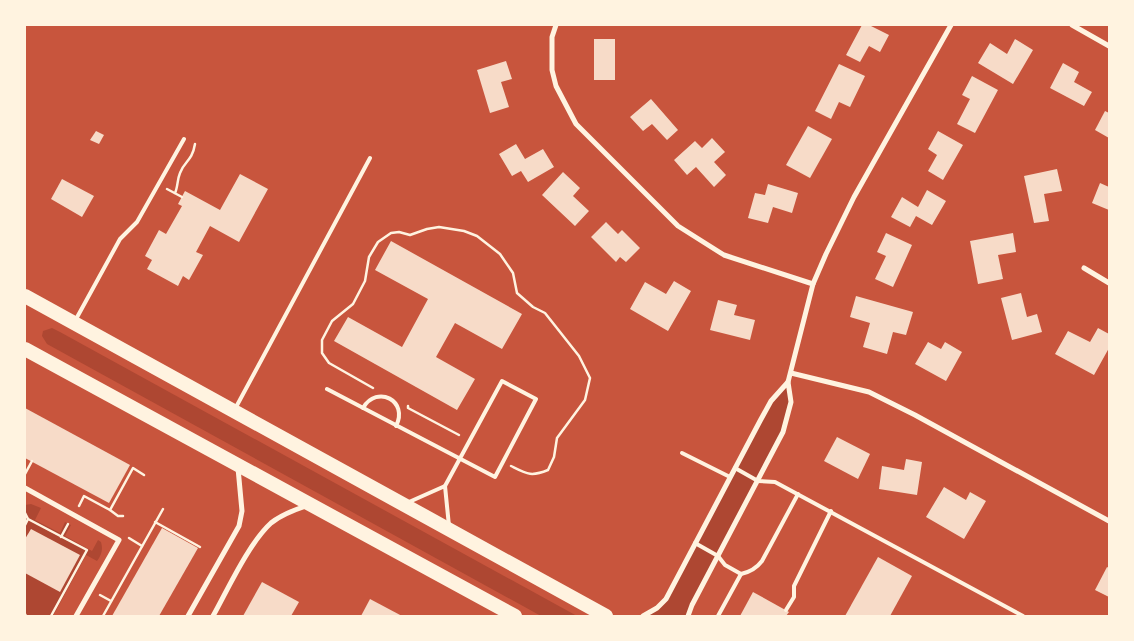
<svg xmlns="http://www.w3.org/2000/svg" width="1134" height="641" font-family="Roboto,sans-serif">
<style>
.green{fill:#ae4732}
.building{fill:#f7dbc8}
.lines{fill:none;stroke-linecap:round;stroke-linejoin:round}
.path{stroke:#fff3e0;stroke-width:2.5}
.service{stroke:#fff3e0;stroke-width:4}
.minor{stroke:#fff3e0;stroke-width:5}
.trunk{stroke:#fff3e0;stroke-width:14}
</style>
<rect width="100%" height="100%" fill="#c8553d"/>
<!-- green -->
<g class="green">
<path d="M52,328L60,332L577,616H541L47,344L42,336L43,331Z"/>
<path d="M788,382L791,402L783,432L688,616H643L666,599L760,421Z"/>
<path d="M31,504L41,508L35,520L60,533L65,522L71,525L65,536L92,551L98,540L101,542C103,549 102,554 97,561L86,555L53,616H25V505Z"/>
</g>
<!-- building -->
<g class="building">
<path d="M862,25H869L889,35L880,52L869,46L860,62L846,55Z"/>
<rect x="594" y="39" width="21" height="41"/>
<path d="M1015,39L1033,50L1013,84L978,63L990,43L1007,54Z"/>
<path d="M506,61L512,79L501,82L509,107L490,113L477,70Z"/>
<path d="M1063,63L1079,72L1074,82L1092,92L1084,106L1050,88Z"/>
<path d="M839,64L865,76L850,107L839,102L831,119L815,111Z"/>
<path d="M972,76L998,90L975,133L957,124L970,99L962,95Z"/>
<path d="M651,99L678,130L667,140L652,124L643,131L630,117Z"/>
<path d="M1105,111L1109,113V138L1095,130Z"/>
<path d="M808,126L832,139L810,178L786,165Z"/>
<path d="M96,131L104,135L99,144L90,140Z"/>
<path d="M938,131L963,145L943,180L928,171L937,155L928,149Z"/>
<path d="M712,138L725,152L714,162L726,175L714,187L696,167L687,175L674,160L695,141L702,148Z"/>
<path d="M516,144L525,159L543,149L554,167L528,182L521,171L512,176L499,154Z"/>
<path d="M1057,169L1062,191L1044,194L1049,221L1034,223L1024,176Z"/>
<path d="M563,172L580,188L573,196L589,211L575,226L542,195Z"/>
<path d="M240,174L268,189L239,242L210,226L196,252L203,255L189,280L183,276L178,286L147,269L152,260L145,256L159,230L166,234L182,206L178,204L185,191L220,210Z"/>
<path d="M62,179L94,196L82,217L51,199Z"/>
<path d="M1100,183L1109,187V210L1092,203Z"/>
<path d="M768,184L798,193L792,213L773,207L768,223L748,218L755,193L765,195Z"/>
<path d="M927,190L946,201L932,225L916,216L910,227L891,217L902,197L918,207Z"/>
<path d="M606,222L618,234L622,230L640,248L626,262L620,257L616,262L591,237Z"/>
<path d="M886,233L912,245L893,287L875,279L886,256L877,252Z"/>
<path d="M1013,233L1016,252L998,255L1003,279L978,284L970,241Z"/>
<path d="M391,241L522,314L502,349L455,323L436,357L475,379L457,410L334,341L348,317L402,347L428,299L375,270Z"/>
<path d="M674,281L691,291L668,331L630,309L645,282L666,294Z"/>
<path d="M1021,293L1027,317L1037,314L1042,332L1012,340L1001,298Z"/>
<path d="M856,296L913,312L906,335L893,332L887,354L863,347L870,323L850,317Z"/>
<path d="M718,300L737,305L734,315L755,320L750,340L710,330Z"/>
<path d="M1098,328L1109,334V348L1094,375L1055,354L1068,331L1090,342Z"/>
<path d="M928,342L941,349L945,342L962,352L946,381L915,364Z"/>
<path d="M25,408L130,465L109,503L25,458Z"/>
<path d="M837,437L870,454L858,479L824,461Z"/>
<path d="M906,459L922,462L917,495L879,489L882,466L904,470Z"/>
<path d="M944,487L966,500L970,492L986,501L964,539L926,517Z"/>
<path d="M162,528L198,548L159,616H112Z"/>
<path d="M31,529L80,555L60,592L25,573V539Z"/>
<path d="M878,557L912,576L890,616H845Z"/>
<path d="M1107,567L1109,568V597L1095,590Z"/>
<path d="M262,582L299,602L291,616H243Z"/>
<path d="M753,592L789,612L786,616H740Z"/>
<path d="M370,599L402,616H361Z"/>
</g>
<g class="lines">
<!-- path -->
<g class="path">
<path d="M167,189L182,197"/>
<path d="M175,193C178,187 177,180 180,173C184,161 192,162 195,144"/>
<path d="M373,388L329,363L322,353V340L332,321L353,304L365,281L369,257L378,242L391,233L399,232L410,235L427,229L439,227L464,231L477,236L500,254L513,273L517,293L533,307L545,313L579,356L590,378L585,400L557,438L554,457L548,470C531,477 527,474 511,466"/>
<path d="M408,406V408L459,435"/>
<path d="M25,474L32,461"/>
<path d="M79,506L84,496L110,510L133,468L144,475"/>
<path d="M110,510L118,516H123"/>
<path d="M25,513L28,519L87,550L51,616"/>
<path d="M155,522L200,547"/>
<path d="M25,525L28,519"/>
<path d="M61,537L68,524"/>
<path d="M129,538L142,546"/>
<path d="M100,595L111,601"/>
<path d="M25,614L26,616"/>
<path d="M103,616L163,509"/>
</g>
<!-- service -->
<g class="service">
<path d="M75,321L120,239L137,222L184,139"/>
<path d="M327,389C383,418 439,448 495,477L536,399L502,381L445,486"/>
<path d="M363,408C377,384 409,401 396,426"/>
<path d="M235,409L370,158"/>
<path d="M682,453L730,477"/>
<path d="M735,468L758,481L775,482L1023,616"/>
<path d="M409,502L445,486L449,526"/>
<path d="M695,543L718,556L725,565L741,574C750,572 756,569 762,561L798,494"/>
<path d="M786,610L794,597V586L831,511"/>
<path d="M718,616L741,574"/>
</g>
<!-- minor -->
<g class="minor">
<path d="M556,25L552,37V70L556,86L576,124L678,226L724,255L813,284"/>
<path d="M1072,25L1109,46"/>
<path d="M1084,268L1109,283"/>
<path d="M791,373L869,392L915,415L1109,521"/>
<path d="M788,382L813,284L826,254L854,197L951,25"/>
<path d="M25,488L119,540L76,616"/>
<path d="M188,616L239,526L242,511L238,468"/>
<path d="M213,616C228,589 249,543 271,523C281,515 294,510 306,506"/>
<path d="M643,616L657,608L666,599L760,421L771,401L788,382L791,402L783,432L692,605L688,616"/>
</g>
<!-- trunk -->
<g class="trunk">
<path d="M25,296L606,616"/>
<path d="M25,349L515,616"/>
</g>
</g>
<!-- border -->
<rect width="1134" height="641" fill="none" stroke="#fff3e0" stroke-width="52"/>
</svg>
